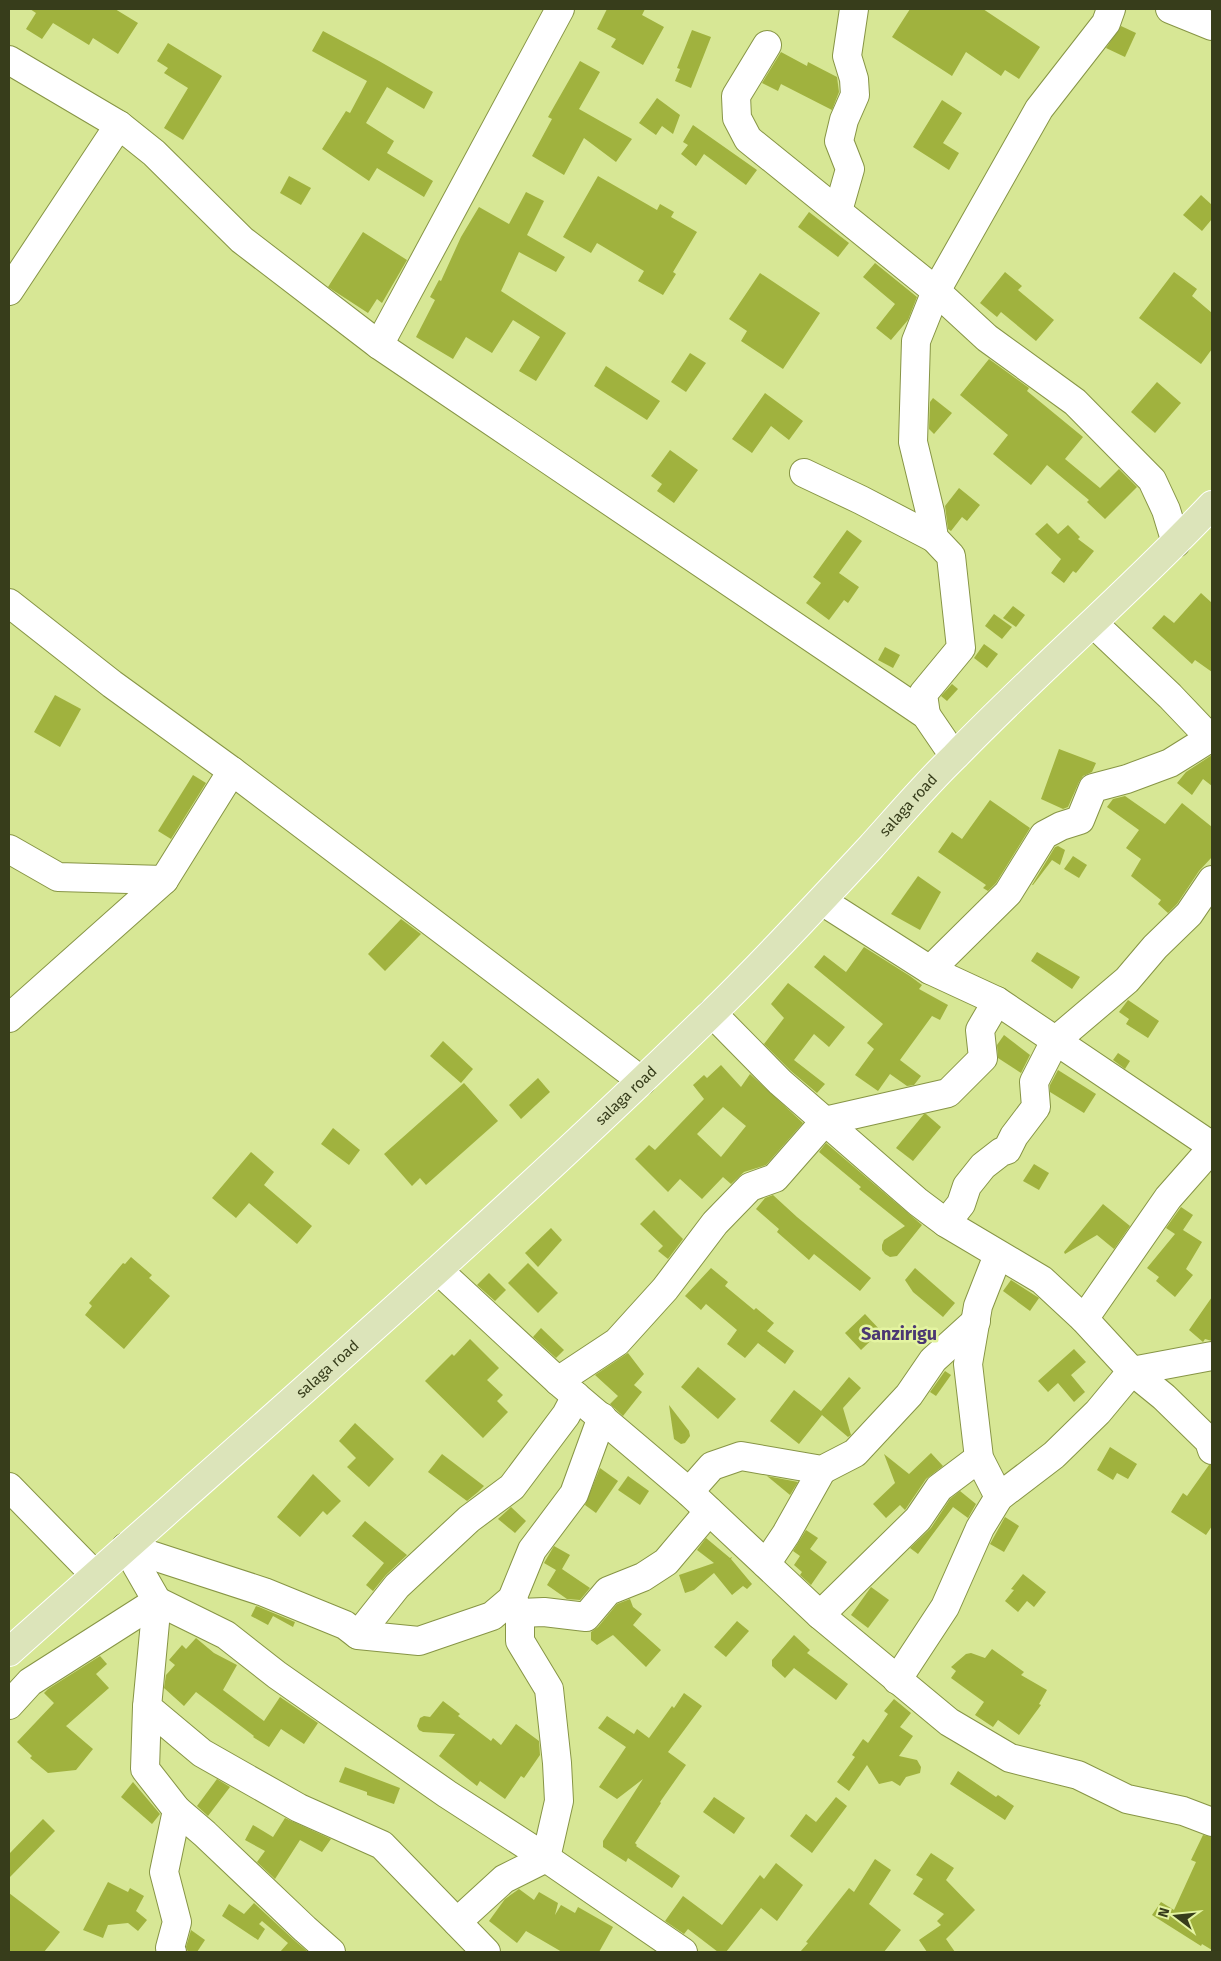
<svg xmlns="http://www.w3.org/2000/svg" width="1221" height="1961" font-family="'Fira Sans',sans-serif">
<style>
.building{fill:#a0b23e;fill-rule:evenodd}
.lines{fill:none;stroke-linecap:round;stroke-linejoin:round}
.minor-casing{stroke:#879545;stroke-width:30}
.major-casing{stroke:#fff;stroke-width:30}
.minor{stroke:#fff;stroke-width:28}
.major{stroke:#dce4ba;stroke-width:28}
.labels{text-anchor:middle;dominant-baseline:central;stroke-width:5;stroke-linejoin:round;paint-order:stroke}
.street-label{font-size:15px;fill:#373d1b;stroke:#e4f4a1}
.quarter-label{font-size:18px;font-weight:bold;fill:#4b3773;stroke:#e4f4a1}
</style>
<rect width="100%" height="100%" fill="#d7e795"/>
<!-- building -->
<g class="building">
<path d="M30,9H115L138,23L118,54L93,38L89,45L53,23L42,39L26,29L36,13Z"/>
<path d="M607,9H645L642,15L664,27L643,65L611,47L616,39L597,29Z"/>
<path d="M910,9H983L1040,47L1019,79L1005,70L1001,76L966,52L952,76L892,37Z"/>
<path d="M1121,26L1136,33L1125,57L1106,48Z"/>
<path d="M692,30L711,37L691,88L675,81L680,69L677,68Z"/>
<path d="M323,31L379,61L433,92L424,109L387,87L366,123L394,141L387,153L433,181L424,197L377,168L369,181L322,149L346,111L350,113L367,81L312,51Z"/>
<path d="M168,43L222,76L183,140L164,128L188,88L164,73L168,68L157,61Z"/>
<path d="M781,52L807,66L808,62L837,77L839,92L832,110L781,84L778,91L762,83Z"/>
<path d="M580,61L600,72L579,109L632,139L616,162L584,138L564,175L532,156L552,119L548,117Z"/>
<path d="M657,98L680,115L673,134L662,126L656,135L639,123Z"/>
<path d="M942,100L962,113L943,143L959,153L949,170L913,147Z"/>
<path d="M693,125L757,170L746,185L704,154L696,166L681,154L688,145L683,142Z"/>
<path d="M289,176L311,188L301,205L280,193Z"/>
<path d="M598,176L657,210L660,204L674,212L671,217L697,232L673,272L676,274L663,295L638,281L644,271L597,243L591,253L563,237Z"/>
<path d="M526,192L544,201L527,235L565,257L556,272L519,252L501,291L566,333L536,381L519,371L540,337L513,320L492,353L466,337L453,359L416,337L435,300L430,297L439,280L441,281L461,237L479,207L509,224Z"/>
<path d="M1201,195L1212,205V219L1202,231L1183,215Z"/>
<path d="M809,212L849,243L838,257L798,227Z"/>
<path d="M363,232L407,260L382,303L377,299L368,313L328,287Z"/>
<path d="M875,263L917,297L908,320L891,340L876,328L895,304L863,277Z"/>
<path d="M1005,272L1022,286L1018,290L1054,320L1036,341L1001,312L997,317L980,303Z"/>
<path d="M1174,272L1197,289L1192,296L1212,313V349L1201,364L1139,318Z"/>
<path d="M760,273L820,313L783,369L741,341L747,331L729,319Z"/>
<path d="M690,353L706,363L686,392L671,382Z"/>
<path d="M989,359L1029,388L1027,391L1083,437L1065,459L1100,488L1119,469L1137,487L1105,519L1087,502L1089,500L1047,465L1031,485L993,454L1008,435L960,395Z"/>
<path d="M606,366L660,401L647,420L594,386Z"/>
<path d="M1157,382L1181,403L1155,433L1131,412Z"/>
<path d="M765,393L803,421L789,440L771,426L752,453L732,439Z"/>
<path d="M933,398L952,413L934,434L929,429L930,402Z"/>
<path d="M670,450L698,470L674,503L657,491L662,484L651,476Z"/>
<path d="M959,488L980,505L967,521L962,517L951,531L948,529L945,506Z"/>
<path d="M1047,523L1058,534L1068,525L1080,537L1078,539L1094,551L1076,573L1073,571L1064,583L1051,573L1061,559L1035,534Z"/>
<path d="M847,530L862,541L839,573L859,587L848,603L844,600L829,620L806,603L821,583L813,577Z"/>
<path d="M1201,593L1212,603V672L1195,660L1192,664L1152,628L1164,615L1174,623Z"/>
<path d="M1013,606L1025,615L1016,627L1003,618Z"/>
<path d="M994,614L1012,627L1002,639L985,626Z"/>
<path d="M984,644L998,654L987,668L974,658Z"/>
<path d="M885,647L900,655L893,668L878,660Z"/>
<path d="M952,684L958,689L947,701L941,696Z"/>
<path d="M55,695L81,709L60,747L34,732Z"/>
<path d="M1059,749L1096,763L1092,772L1083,776L1079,782L1068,807L1063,809L1041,799Z"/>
<path d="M1212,755V786L1203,779L1192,795L1177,783L1186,772Z"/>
<path d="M193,775L206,783L171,839L158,831Z"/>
<path d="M1125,796L1165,824L1182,803L1212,827V857L1199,871L1177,904L1168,913L1158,904L1161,900L1131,876L1141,859L1126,848L1139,830L1107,807L1113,799Z"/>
<path d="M990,800L1030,828L996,883L988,891L983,888L986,885L938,852L952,832L962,839Z"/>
<path d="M1058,846L1065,850L1060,865L1052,860L1033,885H1032L1055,847Z"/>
<path d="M1073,856L1087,865L1079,878L1064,869Z"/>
<path d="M918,876L941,892L920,930L891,914Z"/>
<path d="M401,919L421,934L385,971L368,954Z"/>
<path d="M864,947L910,976L922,985L919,989L948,1005L940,1020L932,1016L900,1060L921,1076L914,1085L907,1086L890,1074L878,1091L855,1075L874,1049L867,1043L883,1024L814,967L824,955L846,972Z"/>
<path d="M1037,952L1080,977L1072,989L1031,961Z"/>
<path d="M788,983L845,1027L829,1047L814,1034L794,1060L825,1084L817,1093L791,1071L764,1044L784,1018L771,1004Z"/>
<path d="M1128,1000L1159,1021L1148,1038L1126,1024L1129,1019L1119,1012Z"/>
<path d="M1004,1035L1030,1055L1021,1073L998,1058L997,1045Z"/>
<path d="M443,1041L473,1069L461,1083L430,1056Z"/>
<path d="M1118,1053L1130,1061L1125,1069L1113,1060Z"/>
<path d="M721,1065L741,1087L750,1074L803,1123L766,1165L744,1172L731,1184L723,1177L702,1199L680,1179L668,1192L635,1159L649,1145L655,1150L704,1099L693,1085L704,1075L707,1078ZM723,1107L746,1126L721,1157L697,1134Z"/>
<path d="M1058,1070L1096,1094L1084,1113L1050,1092V1085Z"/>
<path d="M538,1078L550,1092L521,1119L509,1105Z"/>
<path d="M464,1083L498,1121L426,1185L420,1178L412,1186L384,1154Z"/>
<path d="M924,1114H926L941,1127L913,1161L896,1148Z"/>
<path d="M333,1128L360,1150L349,1165L321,1144Z"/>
<path d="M826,1143L922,1225L897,1256L890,1257L885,1254L882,1250V1245L884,1240L905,1226L859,1189L861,1187L819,1152Z"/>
<path d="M251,1152L274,1172L264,1185L312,1226L297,1244L249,1203L236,1218L212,1198Z"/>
<path d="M1034,1164L1049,1173L1039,1190L1023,1181Z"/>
<path d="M773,1195L797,1217L871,1278L860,1291L814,1254L809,1260L777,1232L779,1229L756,1209L765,1198Z"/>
<path d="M1103,1204L1130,1226L1114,1249L1097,1235L1065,1254L1064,1252Z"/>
<path d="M1181,1207L1193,1215L1183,1230L1202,1242L1186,1269L1193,1275L1175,1297L1156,1281L1159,1277L1147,1268L1175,1234L1166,1228Z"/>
<path d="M654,1210L683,1239L668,1259L658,1251L663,1246L640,1224Z"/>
<path d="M551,1228L562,1240L538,1267L525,1253Z"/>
<path d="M131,1257L152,1275L149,1278L170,1296L124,1349L85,1315L92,1306L89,1303L123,1263L125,1264Z"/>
<path d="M528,1263L558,1293L538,1313L508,1283Z"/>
<path d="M711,1268L728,1282L725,1286L754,1310L756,1308L774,1323L767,1331L794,1351L785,1364L758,1343L745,1358L727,1344L737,1330L706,1304L701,1310L685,1296Z"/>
<path d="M915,1268L955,1303L943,1317L913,1292L905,1280Z"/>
<path d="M489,1273L506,1290L495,1301L477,1285Z"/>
<path d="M1011,1280L1039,1298L1030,1311L1003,1291Z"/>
<path d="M1212,1297V1341L1205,1339L1203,1342L1189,1330Z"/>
<path d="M865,1314L881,1331L861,1350L845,1333Z"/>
<path d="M541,1328L564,1350L556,1358L533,1337Z"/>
<path d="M470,1339L499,1368L487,1380L503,1395L497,1401L508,1412L483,1438L425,1381L452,1354L454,1356Z"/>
<path d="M1074,1349L1086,1362L1071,1375L1085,1392L1074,1402L1058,1383L1048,1392L1038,1381Z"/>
<path d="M628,1353L644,1374L634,1385L642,1392L623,1416L610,1404L618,1396L595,1375Z"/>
<path d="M698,1367L736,1399L718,1419L681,1387Z"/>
<path d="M945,1371L951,1375L936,1396L930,1392Z"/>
<path d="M849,1377L861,1388L843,1408L851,1435L848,1437L822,1415L799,1444L770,1421L794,1390L821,1411Z"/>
<path d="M669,1405L689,1431L690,1436L685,1443L681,1444L674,1439Z"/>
<path d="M355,1423L394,1459L369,1487L347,1467L356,1458L339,1441Z"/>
<path d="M1110,1447L1137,1464L1128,1479L1117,1473L1113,1480L1097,1470Z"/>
<path d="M931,1453L943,1466L926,1479L905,1510L900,1505L886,1518L873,1504L895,1483L884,1454L909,1474Z"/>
<path d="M442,1454L484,1486L478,1492L467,1501L428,1472Z"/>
<path d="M1209,1465H1212V1526L1206,1535L1171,1512L1183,1493L1187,1496Z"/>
<path d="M600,1468L618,1481L596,1513L585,1505Z"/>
<path d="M313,1474L341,1501L327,1515L323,1511L300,1537L277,1517Z"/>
<path d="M628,1476L649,1491L640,1505L618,1490Z"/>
<path d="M767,1476L798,1482L790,1495Z"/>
<path d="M960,1491L976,1504L968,1518L953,1507L918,1554L910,1548L931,1528L950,1499Z"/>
<path d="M511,1507L526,1521L515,1533L498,1519Z"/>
<path d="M1005,1517L1019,1526L1004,1552L990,1544Z"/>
<path d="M365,1521L407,1555L386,1575L373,1591L366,1585L384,1563L352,1536Z"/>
<path d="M806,1530L818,1538L810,1549L827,1562L811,1585L800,1575L802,1572L794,1565L800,1556L793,1551Z"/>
<path d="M706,1538L730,1558L732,1557L731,1559L752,1584L747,1589L743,1586L732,1595L714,1573L694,1590L685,1593L679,1575L714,1563L697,1550Z"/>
<path d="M554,1546L570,1555L562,1569L590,1588L580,1600L567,1599L547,1585L556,1570L544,1563Z"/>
<path d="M1023,1574L1046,1592L1034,1607L1027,1601L1018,1612L1005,1601L1014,1590L1011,1589Z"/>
<path d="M871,1587L889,1600L868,1628L851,1615Z"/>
<path d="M630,1599L633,1607L642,1614L633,1625L661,1650L646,1667L613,1635L597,1645L591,1640V1632L598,1627L617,1604Z"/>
<path d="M256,1606L259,1607L295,1622L293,1627L273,1616L268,1625L251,1616Z"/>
<path d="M737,1621L749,1631L726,1657L714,1647Z"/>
<path d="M794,1635L810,1650L807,1653L848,1684L836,1700L794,1668L785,1678L772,1666V1660Z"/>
<path d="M196,1638L214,1653L237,1665L223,1690L264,1721L280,1697L318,1723L304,1744L281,1729L269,1747L253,1737L254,1736L196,1692L184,1706L164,1688L166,1675L175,1665L169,1660L182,1645L186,1649Z"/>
<path d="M992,1649L1024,1672L1021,1675L1047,1690L1039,1704L1041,1705L1019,1735L998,1720L993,1727L975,1715L984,1702L951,1678L956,1671L951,1667L966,1654L971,1653L985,1658Z"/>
<path d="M100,1656L107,1664L96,1674L109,1688L66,1726L93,1749L76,1770L48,1773L30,1758L32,1756L17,1742L54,1703L44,1693L48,1689Z"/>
<path d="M684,1693L702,1706L668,1752L686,1765L660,1802L661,1803L635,1843L637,1845L636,1846L680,1876L672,1888L628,1858L626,1862L603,1847V1841L643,1779L617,1799L599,1787L626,1747L598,1728L607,1716L634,1734L637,1729L649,1738L672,1706L674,1708Z"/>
<path d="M894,1699L911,1713L900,1727L913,1736L899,1756L917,1760L921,1767L920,1773L906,1777L900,1786L892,1781L879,1784L867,1765L849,1791L837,1782L855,1757L852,1755L863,1739L868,1743L888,1714L884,1711Z"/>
<path d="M443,1701L460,1714L458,1716L491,1741L493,1738L501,1745L516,1724L539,1741L540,1755L524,1778L521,1776L505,1799L480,1781L477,1786L439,1756L455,1734L423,1732L419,1730L417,1726L420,1718L424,1716L430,1717Z"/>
<path d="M345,1767L400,1788L394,1804L367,1795V1792L339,1782Z"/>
<path d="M958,1771L996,1797L998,1795L1014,1806L1005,1820L950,1784Z"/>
<path d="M217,1779L230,1787L208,1816L197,1806Z"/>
<path d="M133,1782L160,1814L152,1824L121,1797Z"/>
<path d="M714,1797L745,1818L734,1834L703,1812Z"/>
<path d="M836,1797L847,1806L812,1853L790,1836L806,1814L816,1822Z"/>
<path d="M285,1818L331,1839L322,1852L300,1840L275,1879L257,1862L265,1851L245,1840L253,1825L273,1837Z"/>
<path d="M43,1819L55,1831L9,1878V1854Z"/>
<path d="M1203,1835L1212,1837V1950L1202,1944L1201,1946L1152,1915L1161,1902L1174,1910L1196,1862L1191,1860Z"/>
<path d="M931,1853L954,1868L946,1880L975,1910L946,1939L955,1952H927L919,1940L941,1925L937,1921L944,1914L913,1894L923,1879L916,1875Z"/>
<path d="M875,1859L891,1870L869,1904L901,1930L884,1952H800L808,1943L806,1942L849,1888L854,1892Z"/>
<path d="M776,1863L803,1885L777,1921L761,1908L726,1952H718L688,1929L684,1934L665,1921L683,1896L722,1925L760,1875L764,1879Z"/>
<path d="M108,1882L128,1892L130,1888L144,1896L136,1911L147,1920L138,1931L128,1923L108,1925L103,1938L83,1930Z"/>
<path d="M519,1889L534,1900L539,1892L558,1903L555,1915L561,1905L575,1913L578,1907L613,1927L599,1952H562L526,1931L517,1943L489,1921L505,1899Z"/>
<path d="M9,1893L60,1932L44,1952H9Z"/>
<path d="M254,1903L294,1940L308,1952H280L288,1943L262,1921L259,1924L265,1929L258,1940L222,1916L229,1904L244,1914Z"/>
<path d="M191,1930L205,1940L197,1952H188L186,1947Z"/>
</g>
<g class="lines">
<defs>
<g id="minor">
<path d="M1170,9L1212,26"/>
<path d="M767,45L736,96L737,118L748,139L936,291L987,338L1075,402L1152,480L1166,510L1176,543"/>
<path d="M9,60L119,125L154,153L242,240L379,345L926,715L954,756"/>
<path d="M838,211L850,169L839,141L844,120L855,95L854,79L847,56L854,9"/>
<path d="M9,291L119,125"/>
<path d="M379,345L560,9"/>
<path d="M804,473L861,500L934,538"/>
<path d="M9,603L112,684L232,771L642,1081"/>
<path d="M1093,623L1170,696L1212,740"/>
<path d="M926,715L923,694L961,648L951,556L934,538L930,512L913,442L916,341L936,291L1039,109L1106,23L1111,9"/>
<path d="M9,849L58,877L164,880"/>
<path d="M822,901L930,970L997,1001L1212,1146"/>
<path d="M930,970L1008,893L1044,835L1061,826L1080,820L1093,788L1127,779L1170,763L1210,738"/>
<path d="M712,1013L780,1082L918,1202L946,1223L1042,1280L1084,1319L1132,1371L1164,1397L1209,1441L1212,1450"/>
<path d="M9,1018L164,880L232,771"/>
<path d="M946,1223L961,1204L967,1186L983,1166L1001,1152L1007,1150L1014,1136L1036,1107L1034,1082L1055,1041L1127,980L1155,947L1189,914L1212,880"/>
<path d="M998,1255L978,1306L968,1364L979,1458L999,1497"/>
<path d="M438,1270L558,1381L689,1492L820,1615L949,1722L1010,1758L1078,1775L1127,1799L1183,1811L1212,1822"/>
<path d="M1084,1319L1168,1198L1212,1148"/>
<path d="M558,1381L617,1342L665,1289L715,1223L750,1187L775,1178L825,1121L948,1093L983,1058L980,1030L997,1001"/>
<path d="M9,1487L95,1575"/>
<path d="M689,1492L712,1466L741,1456L822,1470L855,1453L909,1395L933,1360L976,1321"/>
<path d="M126,1547L264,1592L345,1625L358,1635L419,1641L492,1616L512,1599L532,1550L574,1494L602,1417"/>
<path d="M126,1547L157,1601L147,1707L202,1753L299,1808L382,1845L486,1952"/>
<path d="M766,1564L786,1534L822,1470"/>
<path d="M520,1613L544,1612L586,1617L608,1591L643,1577L666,1562L709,1511"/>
<path d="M820,1615L918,1519L939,1488L979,1458"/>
<path d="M358,1635L397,1586L469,1519L512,1487L566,1415L576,1396"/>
<path d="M897,1680L945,1607L980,1528L999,1497L1054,1455L1098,1412L1132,1371L1212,1356"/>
<path d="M9,1705L30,1682L157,1601L226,1635L277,1675L447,1794L546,1858L683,1952"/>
<path d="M147,1707L145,1769L177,1810L205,1834L305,1929L331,1952"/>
<path d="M457,1922L504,1879L546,1858L559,1801L557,1763L549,1689L520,1641V1613L512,1599"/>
<path d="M172,1952L170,1948L177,1922L164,1872L177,1810"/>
</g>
<g id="major">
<path id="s1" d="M9,1652C244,1442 482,1237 708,1017C764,963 817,905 870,848C898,817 925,785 955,756C1038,670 1130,592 1212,505"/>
</g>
</defs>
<!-- minor casing -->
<use href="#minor" class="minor-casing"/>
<!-- major casing -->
<use href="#major" class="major-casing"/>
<!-- minor -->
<use href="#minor" class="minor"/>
<!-- major -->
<use href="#major" class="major"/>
</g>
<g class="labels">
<!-- street labels -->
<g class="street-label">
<text stroke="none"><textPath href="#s1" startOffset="1236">salaga road</textPath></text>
<text stroke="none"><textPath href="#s1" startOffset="831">salaga road</textPath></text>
<text stroke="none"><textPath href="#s1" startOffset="426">salaga road</textPath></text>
</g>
<!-- quarter labels -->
<g class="quarter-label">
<text x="899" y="1334">Sanzirigu</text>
</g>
</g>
<!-- border -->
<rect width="1221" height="1961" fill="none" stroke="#373d1b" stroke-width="20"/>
<!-- north arrow -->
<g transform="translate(1176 1916) rotate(286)" stroke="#e4f4a1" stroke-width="4" paint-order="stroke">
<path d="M0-4L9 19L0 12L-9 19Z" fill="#373d1b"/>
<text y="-8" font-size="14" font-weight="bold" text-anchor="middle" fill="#373d1b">N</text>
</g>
</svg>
